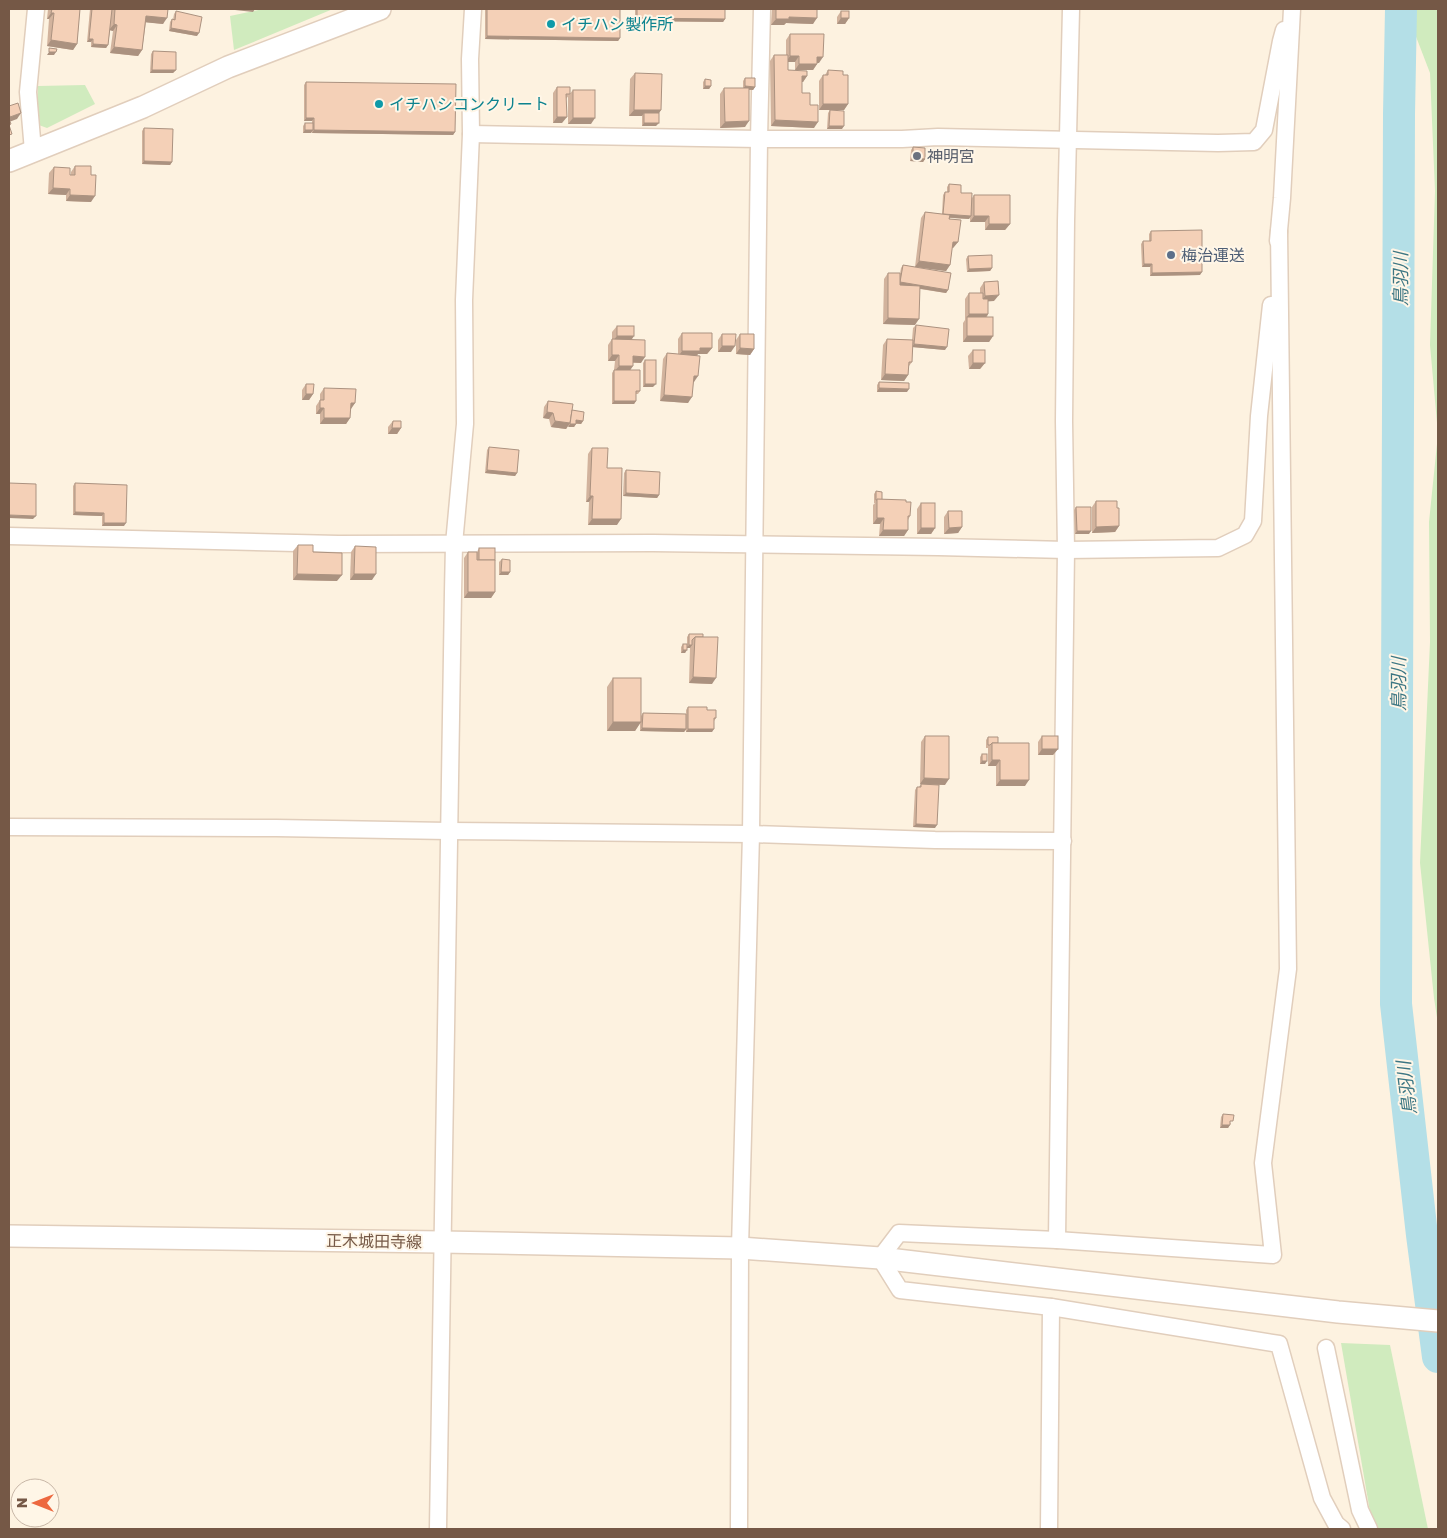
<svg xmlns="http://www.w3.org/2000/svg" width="1447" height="1538" font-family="'Golos Text','Noto Sans JP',sans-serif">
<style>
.green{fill:#d0ebbe}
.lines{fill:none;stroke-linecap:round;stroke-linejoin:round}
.river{stroke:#b4dfe7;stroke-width:32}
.minor-casing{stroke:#e1cebc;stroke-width:19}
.tertiary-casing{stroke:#e1cebc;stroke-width:24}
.minor{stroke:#fff;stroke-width:16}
.tertiary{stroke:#fff;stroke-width:21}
.wall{fill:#d2b39d}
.shaded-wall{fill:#ab9280}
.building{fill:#f4d0b7;stroke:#ab9280}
.culture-dot{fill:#0f9aa8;stroke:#fff6e7;stroke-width:2}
.worship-dot{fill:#6b7280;stroke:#fff6e7;stroke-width:2}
.service-dot{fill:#5c6f8a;stroke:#fff6e7;stroke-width:2}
.labels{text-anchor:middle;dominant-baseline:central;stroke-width:4;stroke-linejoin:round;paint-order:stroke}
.culture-label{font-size:16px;fill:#0d838f;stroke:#fff6e7;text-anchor:start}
.worship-label{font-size:16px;fill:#5b616d;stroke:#fff6e7;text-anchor:start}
.service-label{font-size:16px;fill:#4e5e75;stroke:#fff6e7;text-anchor:start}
.street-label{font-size:16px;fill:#755846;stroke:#fff6e7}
.water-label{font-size:18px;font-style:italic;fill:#3c7683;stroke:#fff6e7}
</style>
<rect width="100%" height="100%" fill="#fdf2e0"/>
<!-- green -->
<g class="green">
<path d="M263,9H333L234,50L230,16Z"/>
<path d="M1413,9H1438V1024L1434,998L1420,863L1430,642L1429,522L1438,434L1430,345L1435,191L1430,73L1415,34Z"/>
<path d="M85,85L95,104L47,128L36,124L38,86Z"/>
<path d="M1341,1343L1390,1345L1428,1529H1373Z"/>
</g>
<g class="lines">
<!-- river -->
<path class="river" d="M1401,9L1399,114L1396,1004L1422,1235L1438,1357"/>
<defs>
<g id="minor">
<path d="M471,134L759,139H902L938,137L1218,143L1254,142L1264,130L1281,41L1284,30"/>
<path d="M33,151L28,92L36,9"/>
<path d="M1279,231L1288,969L1263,1163L1273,1255L1057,1240L899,1233L880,1258L900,1290L1051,1307L1279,1344L1322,1498L1336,1524L1342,1529"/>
<path d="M1278,241L1282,198L1292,9"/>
<path d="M9,536L338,544L653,543L938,547L1066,550L1218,548L1245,535L1253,521L1259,416L1271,305"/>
<path d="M9,827L276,828L448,831L751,834L935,840L1063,841"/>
<path d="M1057,1240L1066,550L1064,421L1066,221L1071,9"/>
<path d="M1326,1348L1360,1510L1369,1529"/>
<path d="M438,1529L453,592L454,544L465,424L464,300L471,134L470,59L473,9"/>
<path d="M739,1529L740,1248L751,834L759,139L762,9"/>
<path d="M1049,1529L1051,1307"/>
</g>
<g id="tertiary">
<path d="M9,161L143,107L228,67L380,9"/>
<path d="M9,1236L442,1242L740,1248L880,1258L1338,1312L1438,1321"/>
</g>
</defs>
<!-- minor casing -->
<use href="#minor" class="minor-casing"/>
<!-- tertiary casing -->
<use href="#tertiary" class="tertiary-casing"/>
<!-- minor -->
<use href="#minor" class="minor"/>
<!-- tertiary -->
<use href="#tertiary" class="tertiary"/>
</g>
<!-- wall -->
<g class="wall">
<path d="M48,9H80L77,44L73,50L47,46L49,19H47Z"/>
<path d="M90,9H112L110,25L112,9H168L163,24L146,22L142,50L138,56L110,53L113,31L110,30L108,45L106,48L91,47V42H87Z"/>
<path d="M485,9H620V38L618,41L485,39Z"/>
<path d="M635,9H725V19L723,22L635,21Z"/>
<path d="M772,9H817L813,24L786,23L784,25H771Z"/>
<path d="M176,11L197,36L169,31L170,22L172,19L173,20L174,14Z"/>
<path d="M841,11L849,18L845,24H837V17Z"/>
<path d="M790,34L819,63H817V64L813,70H795V62H788V70L807,76L803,82H802V93L810,105L814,128L771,126L770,61L774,55H786V40Z"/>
<path d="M153,51L176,70L173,73H150L151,54Z"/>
<path d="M828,70L843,75L848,104L844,110H819V81L823,75H825Z"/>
<path d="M635,73L661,110L659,113L656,126H642V116H629L630,79Z"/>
<path d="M745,78L755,87L753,90H749L745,127L720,128V94L724,88H743V81Z"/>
<path d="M705,79L711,86L709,89H703V82Z"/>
<path d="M306,82L455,132L453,135L312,133V131L311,133H303V126L305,123H312V121H304V85Z"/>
<path d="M557,87L570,94L566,99L562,123H553V93Z"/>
<path d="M573,90L591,124H568V96Z"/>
<path d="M830,110L842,129H827L828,113Z"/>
<path d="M144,128L172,162L170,165L142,164V131Z"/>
<path d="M913,147L925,159L923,162L910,161L911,150Z"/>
<path d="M75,166L91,202L66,201V195L48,194L49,173L54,167L71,175V172Z"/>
<path d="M949,184L961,193L972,198L974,195L1010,224L1005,230H985V222H970V217L969,219L950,218L958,242L953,248H952L950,265L946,271L915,267L948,290L946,293L920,289L915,325L883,324L884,279L888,273L900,274L901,268L903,265L915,267L921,218L925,212L942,214L943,195L945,192H947V187Z"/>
<path d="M1151,231L1200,275L1150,276V267H1142L1141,244L1143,241H1149V234Z"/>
<path d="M968,256L992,268L990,271L967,272L966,259Z"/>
<path d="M984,282L994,301H988V314L987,317L993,336L989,342H963V323L965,320V299L969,293H980V288Z"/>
<path d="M916,325L945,350L912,347V362L909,366L908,375L904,381L881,380L883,345L887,339L912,340L913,328Z"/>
<path d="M617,326L631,340L641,363H633L630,370L640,391L638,394H636V401L634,404H612V373L614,370L615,361H608V345L612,339V332Z"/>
<path d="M682,333L712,348L707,354H698L697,356L694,382H693L688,403L660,401L663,359L667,353L678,354V339Z"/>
<path d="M722,334L731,352H718V340Z"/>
<path d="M740,334L754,349L750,355L736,354V340Z"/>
<path d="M973,350L985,363L980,369H969L968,356Z"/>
<path d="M645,360L653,387H643V363Z"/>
<path d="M879,382L907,392H877V385Z"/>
<path d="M306,384L313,394L309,400H302V390Z"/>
<path d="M324,388L355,403L350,409V418L346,424H320V414H316V406L320,400V394Z"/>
<path d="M548,401L572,410L583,421L581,424H576L574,427L568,426L566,429L551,427L549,419L543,418L544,407Z"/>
<path d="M393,421L401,428L397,434H388V427Z"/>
<path d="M489,447L517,473L515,476L485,473L487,450Z"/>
<path d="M592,448L607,468L617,525H588L589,502H586L588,454Z"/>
<path d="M626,470L659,495L657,498L623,496L624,473Z"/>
<path d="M75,483L124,526H102V516L73,515V486Z"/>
<path d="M876,491L882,499L906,502L910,516L908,520V530L904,536H879L880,524H873V505L875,503H874V494Z"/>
<path d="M1096,501L1117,508L1119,526L1115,532L1092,533V507Z"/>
<path d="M921,503L935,528L931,534H917V509Z"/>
<path d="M1076,507L1089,534H1075L1074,510Z"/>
<path d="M948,511L962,527L958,533L944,534V517Z"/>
<path d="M298,545L313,552L337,581L293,580V551Z"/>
<path d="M355,546L372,580H350L351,552Z"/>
<path d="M479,548L495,592L491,598H464V558L468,552H477Z"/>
<path d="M502,559L510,572L508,575H499V562Z"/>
<path d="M689,634L703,637L712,684L689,683L690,648H687L685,653H681V647L683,644H687V637Z"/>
<path d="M613,678L641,716L643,713L686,714V710L688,707L707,710L716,718L714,721L712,732H686V730L684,732L640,731V723L635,731H607V687Z"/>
<path d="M925,736L945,785H931L935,828L913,827L915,790L917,787H919L921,784H920L921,742Z"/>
<path d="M1042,736L1058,749L1053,755H1038V742Z"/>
<path d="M988,737L998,743L1025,786H996V766H988V748H986V740Z"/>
<path d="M982,754L985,764H980V757Z"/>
<path d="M1223,1114L1231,1124H1230L1228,1128H1220L1221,1117Z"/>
</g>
<!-- shaded-wall -->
<g class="shaded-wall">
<path d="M236,9H255L253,12L235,10Z"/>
<path d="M51,13H54L49,19H47Z"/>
<path d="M146,16L167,18L163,24L142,22Z"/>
<path d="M789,17L817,18L813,24L786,23L784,25H771L776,19Z"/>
<path d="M637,18L725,19L723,22L635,21Z"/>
<path d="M841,18H849L845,24H837Z"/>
<path d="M114,24L117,25L113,31L109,30Z"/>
<path d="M171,28L199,33L197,36L169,31Z"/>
<path d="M487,36L620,38L618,41L485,39Z"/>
<path d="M89,39H93L91,42H87Z"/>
<path d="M51,40L77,44L73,50L47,46Z"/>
<path d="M93,44L108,45L106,48L91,47Z"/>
<path d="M114,47L142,50L138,56L110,53Z"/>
<path d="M49,52H56L54,55H47Z"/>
<path d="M790,56H799L795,62H786Z"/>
<path d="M817,57H823L819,63H813Z"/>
<path d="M799,64H817L813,70H795Z"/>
<path d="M152,70H176L173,73H150Z"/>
<path d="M802,76H807L803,82H798Z"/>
<path d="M705,86H711L709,89H703Z"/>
<path d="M745,86L755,87L753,90L743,89Z"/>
<path d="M823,104H848L844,110H819Z"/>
<path d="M634,110H661L657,116L644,113L642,116H629Z"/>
<path d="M21,113L17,119L9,122V119L10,117Z"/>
<path d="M557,117H567L562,123H553Z"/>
<path d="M306,118H314L312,121H304Z"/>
<path d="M573,118H595L591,124H568Z"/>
<path d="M775,120L818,122L814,128L771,126Z"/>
<path d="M749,121L745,127L720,128L725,122Z"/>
<path d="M644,123H659L656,126H642Z"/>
<path d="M829,126H844L842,129H827Z"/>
<path d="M305,130H313L311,133H303Z"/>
<path d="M314,130L455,132L453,135L312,133Z"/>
<path d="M913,158L925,159L923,162L910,161Z"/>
<path d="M144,161L172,162L170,165L142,164Z"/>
<path d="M53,188L70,189L66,195L48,194Z"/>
<path d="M70,195L95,196L91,202L66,201Z"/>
<path d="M943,214L971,216L969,219L941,217Z"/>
<path d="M974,216H989L985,222H970Z"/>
<path d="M989,224H1010L1005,230H985Z"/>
<path d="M953,242H958L953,248H949Z"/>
<path d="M919,261L950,265L946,271L915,267Z"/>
<path d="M1144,264H1152L1150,267H1142Z"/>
<path d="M992,268L990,271L967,272L969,269Z"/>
<path d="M1202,272L1200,275L1150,276L1152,273Z"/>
<path d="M900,282L948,290L946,293L898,285Z"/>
<path d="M999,295L994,301L980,302L985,296Z"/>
<path d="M969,314H988L984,320L967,317L965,320Z"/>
<path d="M888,318L919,319L915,325L883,324Z"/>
<path d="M617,336H634L630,342H612Z"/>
<path d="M967,336H993L989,342H963Z"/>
<path d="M914,344L947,347L945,350L912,347Z"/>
<path d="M722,346H735L731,352H718Z"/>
<path d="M700,348H712L707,354H698L695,357H678L682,351Z"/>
<path d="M740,348L754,349L750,355L736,354Z"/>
<path d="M612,355H619L615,361H608Z"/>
<path d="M633,356L645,357L641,363L629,362Z"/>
<path d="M973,363H985L980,369H969Z"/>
<path d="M619,366H633L629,372H614Z"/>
<path d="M885,374L908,375L904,381L881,380Z"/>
<path d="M694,376H698L694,382H689Z"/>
<path d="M645,384H656L653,387H643Z"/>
<path d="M879,388L909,389L907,392H877Z"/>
<path d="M306,394H313L309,400H302Z"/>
<path d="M664,395L692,397L688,403L660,401Z"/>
<path d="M614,401H636L634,404H612Z"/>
<path d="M351,403H355L351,409H346Z"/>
<path d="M320,408H324L320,414H316Z"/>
<path d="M547,412L553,413L549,419L543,418Z"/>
<path d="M324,418H350L346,424H320Z"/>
<path d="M576,420L583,421L581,424L574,423Z"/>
<path d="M555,421L570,423L566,429L551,427Z"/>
<path d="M570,424H576L574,427H568Z"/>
<path d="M392,428H401L397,434H388Z"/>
<path d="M487,470L517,473L515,476L485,473Z"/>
<path d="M626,493L659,495L657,498L623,496Z"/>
<path d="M590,496H593L589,502H586Z"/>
<path d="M75,512L104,513L102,516L73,515Z"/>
<path d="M9,515L36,516L33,519L9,518Z"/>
<path d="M877,518H884L880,524H873Z"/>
<path d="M592,519H621L617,525H588Z"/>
<path d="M104,523H126L124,526H102Z"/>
<path d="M1119,526L1115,532L1092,533L1096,527Z"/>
<path d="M962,527L958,533L944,534L949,528Z"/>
<path d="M921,528H935L931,534H917Z"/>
<path d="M883,530H908L904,536H879Z"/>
<path d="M1077,531H1091L1089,534H1075Z"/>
<path d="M501,572H510L508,575H499Z"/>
<path d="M297,574L342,575L337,581L293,580Z"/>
<path d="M354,574H376L372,580H350Z"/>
<path d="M468,592H495L491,598H464Z"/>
<path d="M689,645H692L690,648H686Z"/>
<path d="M683,650H687L685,653H681Z"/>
<path d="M693,677L716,678L712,684L689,683Z"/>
<path d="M613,722H641L635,731H607Z"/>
<path d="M642,728L686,729L684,732L640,731Z"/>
<path d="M688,729H714L712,732H686Z"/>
<path d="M1042,749H1058L1053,755H1038Z"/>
<path d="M992,760H1000L996,766H988Z"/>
<path d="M982,761H987L985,764H980Z"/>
<path d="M924,778L949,779L945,785L920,784Z"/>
<path d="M1000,780H1029L1025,786H996Z"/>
<path d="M916,824L937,825L935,828L913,827Z"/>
<path d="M1222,1125H1230L1228,1128H1220Z"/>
</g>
<!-- building -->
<g class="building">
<path d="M52,9H80L77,44L51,40L54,13H51Z"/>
<path d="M92,9H112L108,45L93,44V39H89Z"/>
<path d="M115,9H168L167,18L146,16L142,50L114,47L117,25L114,24Z"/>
<path d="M487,9H620V38L487,36Z"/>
<path d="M637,9H725V19L637,18Z"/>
<path d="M776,9H817V18L789,17V19H776Z"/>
<path d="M176,11L202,17L199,33L171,28L172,19L175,20Z"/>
<rect x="841" y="11" width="8" height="7"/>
<path d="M790,34H824L823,57H817V64H799V56H790Z"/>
<path d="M49,48L57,49L56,52H49Z"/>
<path d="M153,51L176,52V70H152Z"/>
<path d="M774,55H788V70L807,71V76H802V93H810V105H818V122L775,120Z"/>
<path d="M828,70L843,71V75H848V104H823V75H828Z"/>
<path d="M635,73L662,74L661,110H634Z"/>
<path d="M745,78H755V87L745,86Z"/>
<path d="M705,79L711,80V86H705Z"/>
<path d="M306,82L456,84L455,132L314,130V118H306Z"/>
<path d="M557,87H570V94H566L567,117H557Z"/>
<path d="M724,88H749V121L725,122Z"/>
<rect x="573" y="90" width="22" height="28"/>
<path d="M18,103L21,113L10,117L9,113V106Z"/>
<path d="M830,110L844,111V126H829Z"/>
<rect x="644" y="113" width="15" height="10"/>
<path d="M9,119L11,124L9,125L12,134L9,135Z"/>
<rect x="305" y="123" width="8" height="7"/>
<path d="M144,128L173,129L172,162L144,161Z"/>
<path d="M913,147L925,148V159L913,158Z"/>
<path d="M75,166H91V175H96L95,196L70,195V189L53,188L54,167L70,168V175H75Z"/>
<path d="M949,184L961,185V193H972L971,216L943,214L945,192H949Z"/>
<path d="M974,195H1010V224H989V216H974Z"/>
<path d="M925,212L950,215L949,219L961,220L958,242H953L950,265L919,261Z"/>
<path d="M1202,230V272L1152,273V264H1144L1143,241H1151V231Z"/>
<path d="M992,255V268L969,269L968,256Z"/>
<path d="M903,265L951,273L948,290L900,282Z"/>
<path d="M888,273H900V285L920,286L919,319L888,318Z"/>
<path d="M998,281L999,295L985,296L984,282Z"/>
<path d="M969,293H983V299H988V314H969Z"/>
<rect x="967" y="317" width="26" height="19"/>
<path d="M916,325L949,329L947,347L914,344Z"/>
<rect x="617" y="326" width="17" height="10"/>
<path d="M682,333H712V348H700V351H682Z"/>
<path d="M722,334H736L735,346H722Z"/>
<path d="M740,334H754V349L740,348Z"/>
<path d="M612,339L645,340V357L633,356V366H619V355H612Z"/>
<path d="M887,339L913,340L912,362H909L908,375L885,374Z"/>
<rect x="973" y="350" width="12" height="13"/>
<path d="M667,353L700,356L698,376H694L692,397L664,395Z"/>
<rect x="645" y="360" width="11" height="24"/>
<path d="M614,370H640V391H636V401H614Z"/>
<path d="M879,382L909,383V389L879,388Z"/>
<path d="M306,384H314L313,394H306Z"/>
<path d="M324,388L356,389L355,403H351L350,418H324V408H320V400H324Z"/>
<path d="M548,401L573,404L570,423L555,421L553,413L547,412Z"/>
<path d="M572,410L584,412L583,421L576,420V424H570Z"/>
<path d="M393,421H401V428H392Z"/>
<path d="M489,447L519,450L517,473L487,470Z"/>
<path d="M592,448H608L607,468H622L621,519H592L593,496H590Z"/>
<path d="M626,470L660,472L659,495L626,493Z"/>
<path d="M9,483L36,484V516L9,515Z"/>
<path d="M75,483L127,485L126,523H104V513L75,512Z"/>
<path d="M876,491L882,492V500H876Z"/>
<path d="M877,499L906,500V502H911L910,516H908V530H883L884,518H877Z"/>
<path d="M1096,501H1117V508H1119V526L1096,527Z"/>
<rect x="921" y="503" width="14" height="25"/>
<path d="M1076,507H1091V531H1077Z"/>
<path d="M948,511H962V527L949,528Z"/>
<path d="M298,545H313V552L342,553V575L297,574Z"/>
<path d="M355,546L376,547V574H354Z"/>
<rect x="479" y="548" width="16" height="12"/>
<path d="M468,552H477V560H495V592H468Z"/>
<path d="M502,559L510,560V572H501Z"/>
<path d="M689,634H703V637H695L692,640V645H689Z"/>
<path d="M695,637H718L716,678L693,677Z"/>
<rect x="683" y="644" width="4" height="6"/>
<rect x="613" y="678" width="28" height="44"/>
<path d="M688,707H707V710H716V718H714V729H688Z"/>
<path d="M643,713L686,714V729L642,728Z"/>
<path d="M925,736H949V779L924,778Z"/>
<rect x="1042" y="736" width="16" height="13"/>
<path d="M988,737H998V743H992L990,745H988Z"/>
<path d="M992,743H1029V780H1000V760H992Z"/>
<rect x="982" y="754" width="5" height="7"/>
<path d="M921,784L939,785L937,825L916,824L917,787H921Z"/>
<path d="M1223,1114L1234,1115L1233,1121H1230V1125H1222Z"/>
</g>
<!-- markers -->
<g class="culture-dot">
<circle cx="551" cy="24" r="5"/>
<circle cx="379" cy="104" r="5"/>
</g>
<circle class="worship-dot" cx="917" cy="156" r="5"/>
<circle class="service-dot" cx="1171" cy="255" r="5"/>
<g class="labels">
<!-- culture labels -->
<g class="culture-label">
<text x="561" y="24">イチハシ製作所</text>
<text x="389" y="104">イチハシコンクリート</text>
</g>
<!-- worship labels -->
<g class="worship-label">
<text x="927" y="156">神明宮</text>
</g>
<!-- service labels -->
<g class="service-label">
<text x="1181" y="255">梅治運送</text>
</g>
<!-- street labels -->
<g class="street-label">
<text transform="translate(374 1241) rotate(1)">正木城田寺線</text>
</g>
<!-- water labels -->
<g class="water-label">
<text transform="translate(1400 279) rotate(-90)">鳥羽川</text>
<text transform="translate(1398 684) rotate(-90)">鳥羽川</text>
<text transform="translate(1406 1088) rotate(-97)">鳥羽川</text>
</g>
</g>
<!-- border -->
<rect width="1447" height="1538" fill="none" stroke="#755846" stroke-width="20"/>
<!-- north arrow -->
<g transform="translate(35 1503) rotate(270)"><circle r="24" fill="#fff6e7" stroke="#c8b7a7"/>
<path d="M0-4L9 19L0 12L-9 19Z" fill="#ed683f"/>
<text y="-8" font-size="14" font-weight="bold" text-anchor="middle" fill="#755846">N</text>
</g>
</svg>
